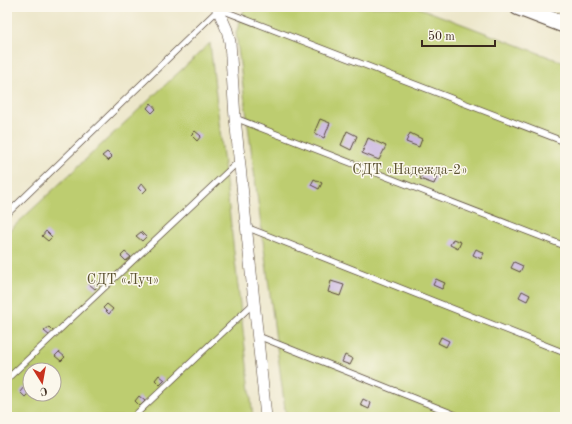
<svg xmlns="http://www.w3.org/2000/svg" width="572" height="424" font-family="'Old Standard TT',serif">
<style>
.green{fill:#bdcd70;stroke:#7c7c47;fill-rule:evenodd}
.building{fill:#c9b6e1}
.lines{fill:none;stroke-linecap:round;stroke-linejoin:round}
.lane-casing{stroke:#564638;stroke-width:7}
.street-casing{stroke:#564638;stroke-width:12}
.secondary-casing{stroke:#564638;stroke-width:18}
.lane{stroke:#fff;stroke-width:5.5}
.street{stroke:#fff;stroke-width:11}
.secondary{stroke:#fff;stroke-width:16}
.labels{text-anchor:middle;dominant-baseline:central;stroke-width:3;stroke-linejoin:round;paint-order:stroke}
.park-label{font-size:14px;fill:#5c5332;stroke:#fbf7ec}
</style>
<rect width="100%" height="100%" fill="#fbf7ec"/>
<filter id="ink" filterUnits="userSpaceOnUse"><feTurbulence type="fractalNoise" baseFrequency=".025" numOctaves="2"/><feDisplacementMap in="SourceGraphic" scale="8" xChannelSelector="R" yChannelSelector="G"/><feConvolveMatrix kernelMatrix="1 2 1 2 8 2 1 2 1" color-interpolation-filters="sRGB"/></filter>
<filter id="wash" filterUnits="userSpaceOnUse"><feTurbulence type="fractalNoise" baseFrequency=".012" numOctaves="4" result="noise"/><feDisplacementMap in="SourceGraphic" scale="16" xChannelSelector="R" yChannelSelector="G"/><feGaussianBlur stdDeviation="0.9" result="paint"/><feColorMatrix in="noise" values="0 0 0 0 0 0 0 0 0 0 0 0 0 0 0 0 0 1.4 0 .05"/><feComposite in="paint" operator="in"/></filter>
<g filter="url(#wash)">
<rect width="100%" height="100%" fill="#ece6c9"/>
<!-- green -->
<g class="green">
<path d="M245,7H417L565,63V417H286L236,33Z"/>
<path d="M210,43L253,417H7V233ZM30,370H54V394H30Z"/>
</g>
<g id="blocks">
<!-- building -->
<g class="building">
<path d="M151,103L156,109L152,113L147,108Z"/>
<path d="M320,119L330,123L324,138L314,133Z"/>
<path d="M195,131L201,136L197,141L191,135Z"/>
<path d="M347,131L357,136L351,150L341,145Z"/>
<path d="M410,133L422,139L419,147L406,142Z"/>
<path d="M368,138L386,146L379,160L362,153Z"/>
<path d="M107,152L112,157L108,161L102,156Z"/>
<path d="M425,167L439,172L434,184L420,179Z"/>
<path d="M314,179L322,183L319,189L311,185Z"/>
<path d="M142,183L147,189L143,193L138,188Z"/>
<path d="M46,231L52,237L48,241L42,236Z"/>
<path d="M141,232L146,237L142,241L136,236Z"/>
<path d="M453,239L461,242L458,249L450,245Z"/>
<path d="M476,249L484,253L481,259L473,255Z"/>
<path d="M125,252L131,257L126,261L121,256Z"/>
<path d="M514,262L523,266L520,272L511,268Z"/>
<path d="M94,279L99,285L95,289L89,284Z"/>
<path d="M436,279L445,283L442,289L433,285Z"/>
<path d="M331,281L344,285L340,296L328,292Z"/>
<path d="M522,291L530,295L527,301L519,297Z"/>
<path d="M107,304L113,309L109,314L103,308Z"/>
<path d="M49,327L54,332L50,336L44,331Z"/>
<path d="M441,337L449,341L446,347L438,343Z"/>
<path d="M59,352L65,357L61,361L55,356Z"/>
<path d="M345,355L353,359L350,365L342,362Z"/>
<path d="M159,375L165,380L160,385L155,380Z"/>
<path d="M24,387L30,392L25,397L20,392Z"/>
<path d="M139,396L145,401L140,406L135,401Z"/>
<path d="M363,399L371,403L369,409L360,405Z"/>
</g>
</g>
</g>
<g filter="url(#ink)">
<use href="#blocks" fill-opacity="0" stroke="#564638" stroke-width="1"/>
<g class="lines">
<defs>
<g id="lane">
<path d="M235,118L565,246"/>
<path d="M7,214L219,9L565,142"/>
<path d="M246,227L565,353"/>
<path d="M258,336L461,417"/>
<path d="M7,379L239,161"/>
<path d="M133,417L254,303"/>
</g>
<path id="street" d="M217,7L227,30L230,42L235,118L266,417"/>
<path id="secondary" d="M518,7L565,25"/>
</defs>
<!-- lane casing -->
<use href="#lane" class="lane-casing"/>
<!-- street casing -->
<use href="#street" class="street-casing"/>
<!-- secondary casing -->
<use href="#secondary" class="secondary-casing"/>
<!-- lane -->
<use href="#lane" class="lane"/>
<!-- street -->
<use href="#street" class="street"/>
<!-- secondary -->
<use href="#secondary" class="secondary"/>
</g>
</g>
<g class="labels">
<!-- park labels -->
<g class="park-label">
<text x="410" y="170">СДТ «Надежда-2»</text>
<text x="123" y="280">СДТ «Луч»</text>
</g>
</g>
<!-- margin -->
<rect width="572" height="424" fill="none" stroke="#fbf7ec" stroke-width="24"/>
<!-- north arrow -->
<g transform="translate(42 382) rotate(169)"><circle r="19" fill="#fbf7ec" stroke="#aea59a"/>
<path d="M0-3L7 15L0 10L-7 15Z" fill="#c8321e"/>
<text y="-6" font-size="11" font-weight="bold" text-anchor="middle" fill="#3b2a1e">С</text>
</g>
<!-- scale -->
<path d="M422 40v6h73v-6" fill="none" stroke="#3b2a1e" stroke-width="2"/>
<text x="428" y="40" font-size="12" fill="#3b2a1e" stroke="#fbf7ec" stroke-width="3" paint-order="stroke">50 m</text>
</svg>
